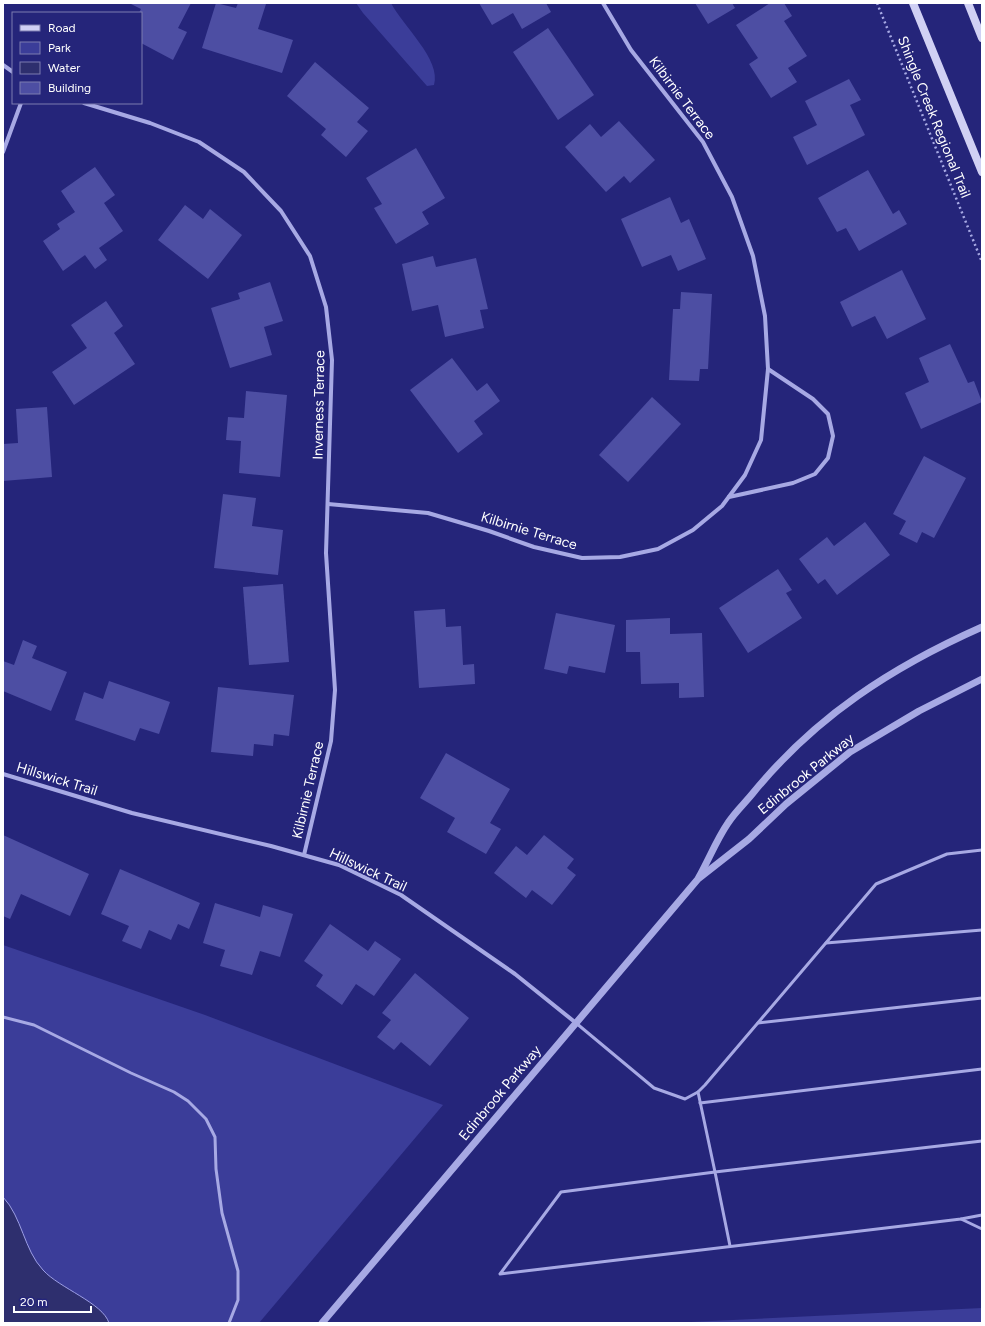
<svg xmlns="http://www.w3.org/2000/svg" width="985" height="1326" font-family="Figtree,sans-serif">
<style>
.green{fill:#3b3d99}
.water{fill:#2e2f6e;stroke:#9c9ee5}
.building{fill:#4d4ea3}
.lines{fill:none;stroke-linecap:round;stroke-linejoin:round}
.path{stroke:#a7a9e4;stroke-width:2.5;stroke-dasharray:2 3;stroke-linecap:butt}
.service{stroke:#a7a9e4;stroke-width:3}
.minor{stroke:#a7a9e4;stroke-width:4}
.tertiary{stroke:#a7a9e4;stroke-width:7}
.secondary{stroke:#d0d0f4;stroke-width:8}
.labels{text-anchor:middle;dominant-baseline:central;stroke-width:3;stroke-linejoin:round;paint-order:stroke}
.street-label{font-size:14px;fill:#fff;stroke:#25257a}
</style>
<rect width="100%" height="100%" fill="#25257a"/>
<!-- green -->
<g class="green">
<path d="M356,3H391C402,25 442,60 434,85L427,86L363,13Z"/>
<path d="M3,945L205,1015L443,1105L259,1323H3Z"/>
<path d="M982,1308V1323H670Z"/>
</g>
<!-- water -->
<path class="water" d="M3,1197C22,1217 24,1250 43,1270C59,1288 103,1303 109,1323H3Z"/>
<!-- building -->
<g class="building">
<path d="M129,3H191L178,28L187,32L173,60L141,43V13H139L141,9Z"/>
<path d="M216,3L236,8L238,3L266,4L258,29L293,40L282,73L202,48Z"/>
<path d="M479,3H546L551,12L522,29L513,13L492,25Z"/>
<path d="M695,3H732L735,8L708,24Z"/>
<path d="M770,3H784L792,16L784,21L807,56L788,68L797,82L771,98L749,64L758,58L736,25Z"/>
<path d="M548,28L594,95L558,120L513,52Z"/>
<path d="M315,62L369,108L357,122L368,131L346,157L321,135L326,129L287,96Z"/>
<path d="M849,79L861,100L850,105L865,135L807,165L793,137L817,125L805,101Z"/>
<path d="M619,121L655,160L630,183L624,176L606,192L565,147L590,124L601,137Z"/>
<path d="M416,148L445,198L422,212L429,224L396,244L374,208L382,204L366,178Z"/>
<path d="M95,167L115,195L104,203L123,231L99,248L107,260L95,269L85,255L63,271L43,241L60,229L57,224L75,212L61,191Z"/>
<path d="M868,170L893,214L899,210L907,224L859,251L846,228L837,232L818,198Z"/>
<path d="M670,197L681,223L689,219L706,259L678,271L671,255L642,267L621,219Z"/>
<path d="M185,205L203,219L210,209L242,235L208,279L158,240Z"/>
<path d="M433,256L436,267L476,258L488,309L480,310L484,328L445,337L438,305L412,311L402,264Z"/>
<path d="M902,270L926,319L887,339L875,316L852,327L840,302Z"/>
<path d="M270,282L283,321L264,327L272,355L230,368L211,308L240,299L238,293Z"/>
<path d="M681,292L712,294L708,369H700L699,381L669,380L673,309H680Z"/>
<path d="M106,301L123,326L114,333L135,364L74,405L52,372L87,348L71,325Z"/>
<path d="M950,344L968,383L974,381L982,402L921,429L905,393L929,382L919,358Z"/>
<path d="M452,358L477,391L487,383L500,401L474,421L483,434L458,453L410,390Z"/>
<path d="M246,391L287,395L280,477L239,473L241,441L226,440L228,417L244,418Z"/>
<path d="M652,397L681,424L628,482L599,455Z"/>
<path d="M47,407L52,477L3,481V444L18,443L16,409Z"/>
<path d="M924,456L966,478L934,538L922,532L917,543L899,534L906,521L893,514Z"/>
<path d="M223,494L256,498L252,526L283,530L278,575L214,568Z"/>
<path d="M865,522L890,555L837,595L825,579L818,584L799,559L827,537L834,546Z"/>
<path d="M778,569L792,590L786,593L802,618L748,653L719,608Z"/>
<path d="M283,584L289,662L249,665L243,587Z"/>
<path d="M445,609L446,627L461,626L463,665L474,664L475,684L419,688L414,611Z"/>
<path d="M556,613L615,625L605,673L569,666L567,674L544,669Z"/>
<path d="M670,618V634L702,633L704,697L679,698V683L641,684L640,652H626V620Z"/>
<path d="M23,640L37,646L32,658L67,672L51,711L3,691V661L14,665Z"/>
<path d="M109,681L170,702L159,734L140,728L135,741L75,720L84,692L103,699Z"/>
<path d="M218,687L294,695L289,736L274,734L273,746L254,744L253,756L211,752Z"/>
<path d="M446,753L510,789L490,823L501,829L486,854L447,832L455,818L420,798Z"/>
<path d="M3,835L89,874L70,916L21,894L10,919L3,916Z"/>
<path d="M544,835L574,859L567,868L576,875L552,905L532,890L526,898L494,873L516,846L527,855Z"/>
<path d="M120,869L200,903L189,929L178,924L171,940L149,930L141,949L122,941L129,926L101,914Z"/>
<path d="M215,903L260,917L263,905L293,914L280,957L260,951L252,975L220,966L225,950L203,943Z"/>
<path d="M330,924L368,951L375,941L401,959L374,996L356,984L342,1005L316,986L323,975L304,961Z"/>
<path d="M415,973L469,1018L430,1066L401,1042L394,1050L377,1037L391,1020L382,1013Z"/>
</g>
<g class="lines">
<!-- path -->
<path class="path" d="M877,3L982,262"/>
<!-- service -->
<g class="service">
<path d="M826,943L982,930"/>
<path d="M3,1017L34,1025L131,1073L174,1092L188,1101L206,1119L215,1137L216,1169L222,1213L238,1271V1300L229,1323"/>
<path d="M576,1023L654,1088L685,1099L698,1092L705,1085L876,884L947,854L982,850"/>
<path d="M758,1023L982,998"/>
<path d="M698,1092L715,1172L561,1192L500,1274L961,1219L982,1215"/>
<path d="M700,1103L982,1069"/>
<path d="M961,1219L982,1229"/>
<path d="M730,1246L715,1172L982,1141"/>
</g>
<!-- minor -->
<g class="minor">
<path d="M3,65L13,72"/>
<path d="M84,103L150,123L199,142L244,172L281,211L310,256L326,307L332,360L326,553L335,690L331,741L304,855"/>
<path d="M3,152L21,103"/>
<path d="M729,497L793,483L815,474L828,458L833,436L828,414L813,399L768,369"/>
<path d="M328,504L428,513L489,531L534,547L582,558L620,557L658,549L693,530L722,506L745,475L761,440L768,369L765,316L753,256L732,197L703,142L631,50L603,3"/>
<path d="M3,774L132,813L271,846L339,865L401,895L515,974L576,1023"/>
</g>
<!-- tertiary -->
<g class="tertiary">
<path d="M699,877C709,859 717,839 728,823C735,812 745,803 753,793C816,716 892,667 982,627"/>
<path d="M322,1323L698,879L749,839L786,804L850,752L919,711L982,679"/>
</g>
<!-- secondary -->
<g class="secondary">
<path d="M913,3L982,172"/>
<path d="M968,3L982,38"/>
</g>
</g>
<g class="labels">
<!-- street labels -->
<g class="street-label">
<text transform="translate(682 98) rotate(53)">Kilbirnie Terrace</text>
<text transform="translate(934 117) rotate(68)">Shingle Creek Regional Trail</text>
<text transform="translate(319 405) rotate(-89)">Inverness Terrace</text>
<text transform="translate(529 531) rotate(17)">Kilbirnie Terrace</text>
<text transform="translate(806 774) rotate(-39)">Edinbrook Parkway</text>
<text transform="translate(57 779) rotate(17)">Hillswick Trail</text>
<text transform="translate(308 790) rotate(-77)">Kilbirnie Terrace</text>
<text transform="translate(368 870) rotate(25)">Hillswick Trail</text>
<text transform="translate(500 1093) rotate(-50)">Edinbrook Parkway</text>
</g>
</g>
<!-- border -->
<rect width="985" height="1326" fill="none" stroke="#ffffff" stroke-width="8"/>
<!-- legend -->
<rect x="12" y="12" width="130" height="92" fill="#25257a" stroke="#7c7caf"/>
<rect x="20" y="25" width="20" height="6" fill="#d0d0f4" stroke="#7c7caf"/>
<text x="48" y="32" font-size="12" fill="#ffffff">Road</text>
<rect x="20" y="42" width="20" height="12" fill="#3b3d99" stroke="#7c7caf"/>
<text x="48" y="52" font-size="12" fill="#ffffff">Park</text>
<rect x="20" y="62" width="20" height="12" fill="#2e2f6e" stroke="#7c7caf"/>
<text x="48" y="72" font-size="12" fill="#ffffff">Water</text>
<rect x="20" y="82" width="20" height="12" fill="#4d4ea3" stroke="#7c7caf"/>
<text x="48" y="92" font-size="12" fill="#ffffff">Building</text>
<!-- scale -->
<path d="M14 1306v6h77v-6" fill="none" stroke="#ffffff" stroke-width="2"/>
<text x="20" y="1306" font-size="12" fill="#ffffff" stroke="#25257a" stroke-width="3" paint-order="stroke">20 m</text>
</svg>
